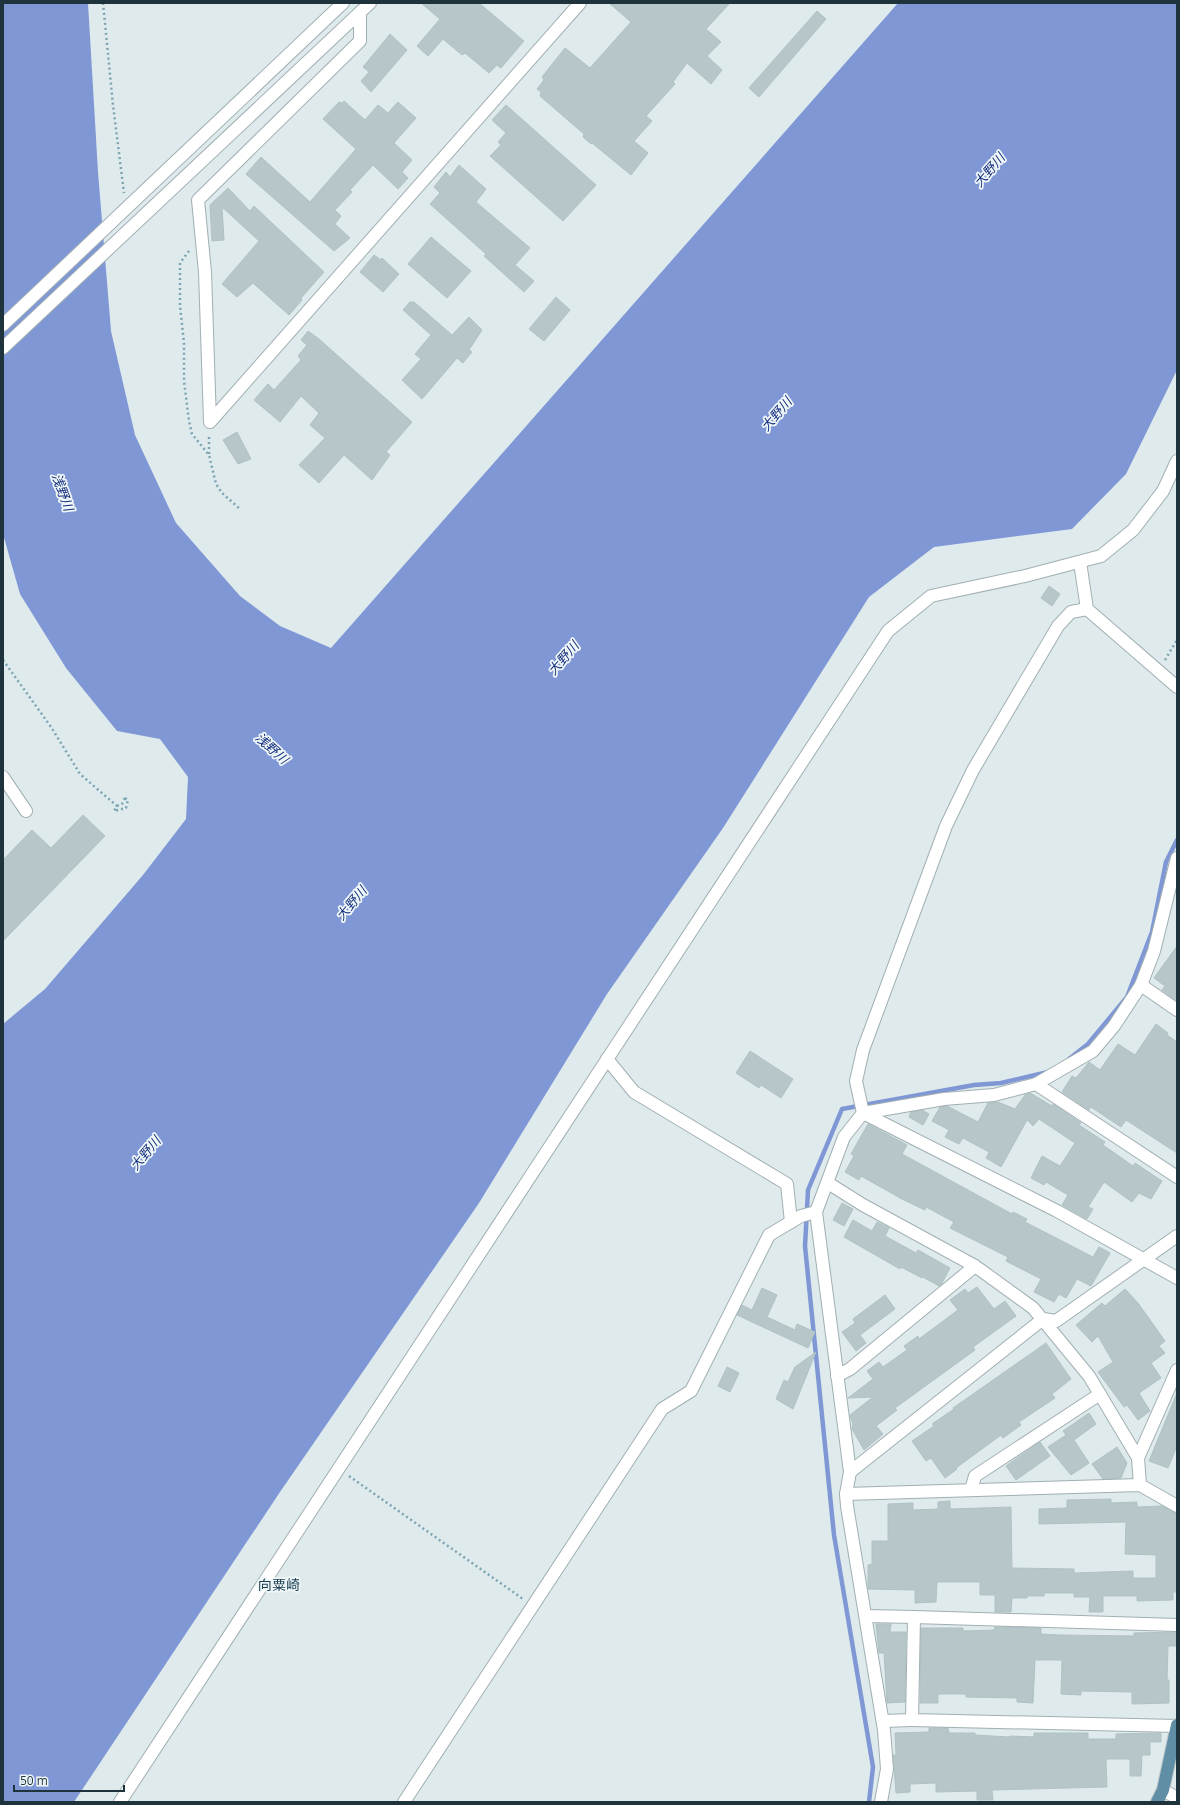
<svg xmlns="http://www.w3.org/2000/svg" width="1180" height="1805" font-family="'Open Sans','Noto Sans JP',sans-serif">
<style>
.water{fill:#8097d6}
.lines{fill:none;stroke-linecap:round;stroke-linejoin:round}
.stream{stroke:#8097d6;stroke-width:4.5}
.building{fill:#b6c6c9;stroke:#b0c2c5}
.minor-casing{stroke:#a1afb3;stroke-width:14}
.major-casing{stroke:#c0c6c8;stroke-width:14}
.path{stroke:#7ca3b2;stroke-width:2.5;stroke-dasharray:2 3;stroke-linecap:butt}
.minor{stroke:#fff;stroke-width:12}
.major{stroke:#5f8ea5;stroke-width:12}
.labels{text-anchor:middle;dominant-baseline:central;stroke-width:3.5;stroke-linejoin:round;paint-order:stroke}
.water-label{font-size:13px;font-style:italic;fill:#142e7d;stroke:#eff7f8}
.quarter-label{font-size:14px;fill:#193d50;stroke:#eff7f8}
</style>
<rect width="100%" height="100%" fill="#deeaeb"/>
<!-- water -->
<path class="water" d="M3,3H88L98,172L111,331L135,435L176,523L240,596L280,626L331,648L898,3H1177V370L1126,474L1072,529L934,547L869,597L723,828L607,994L479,1203L280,1492L74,1802H3V1024L45,989L143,875L186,819L188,777L160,739L117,731L66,668L20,594L3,534Z"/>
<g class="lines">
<!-- stream -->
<g class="stream">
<path d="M1069,1059L1088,1044L1127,997L1152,932L1166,862L1177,840"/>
<path d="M869,1802L873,1767L834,1535L805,1246L808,1190L842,1109L974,1085L1001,1083L1048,1072"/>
</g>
</g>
<!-- building -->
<g class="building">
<path d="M421,3H479L524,41L501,68L497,65L489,73L465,53L462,55L443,39L428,56L417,46L440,19Z"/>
<path d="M609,3H730L706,29L721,42L707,56L722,70L711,84L687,63L673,82L675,84L646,116L652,121L634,141L648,153L631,175L592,143L591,144L583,137L584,134L540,96L541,92L537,89L544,80L542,77L565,48L590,68L631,22Z"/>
<path d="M817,11L826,19L759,97L749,88Z"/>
<path d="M390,34L407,50L371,92L361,81L369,72L363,67Z"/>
<path d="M344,101L365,120L378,105L388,113L398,102L416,118L394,143L412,160L402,172L408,178L398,189L373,165L350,190L352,192L335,210L341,216L335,224L350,238L334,251L246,174L261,157L310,202L356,149L323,119L339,102L342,103Z"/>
<path d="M506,105L596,185L563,221L490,156L501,145L498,142L506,133L492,120Z"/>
<path d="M459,165L486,189L476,202L530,248L515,265L534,281L524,292L484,256L486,254L430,204L440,193L434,187L446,172L450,177Z"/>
<path d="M228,188L250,211L254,206L324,272L301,298L302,300L289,315L253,283L237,297L222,284L259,241L222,207L224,240L212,241L210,205Z"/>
<path d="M431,237L471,271L447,298L408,264Z"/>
<path d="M374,255L381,260L382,258L399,274L383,292L360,272Z"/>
<path d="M556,297L570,310L544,341L529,329Z"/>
<path d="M410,302H414L452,335L469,317L482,330L469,350L472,352L463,363L457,358L422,399L402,380L421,359L415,354L431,335L403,310Z"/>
<path d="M308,331L319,339L412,422L386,452L390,455L372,480L344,455L319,483L299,465L325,438L310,425L319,413L301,396L280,422L254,400L268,384L274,390L301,360L298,356L307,345L301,340Z"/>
<path d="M237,432L251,459L238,464L223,440Z"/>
<path d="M1049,586L1060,594L1052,606L1041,598Z"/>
<path d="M83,815L105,836L3,941V860L32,830L51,848Z"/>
<path d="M1177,946V1001L1162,990L1165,986L1154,978Z"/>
<path d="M1156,1024L1168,1033L1167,1035L1177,1042V1153L1126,1120L1121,1127L1091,1107L1089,1110L1062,1092L1072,1076L1076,1078L1089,1062L1100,1070L1118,1044L1135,1055Z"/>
<path d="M750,1051L793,1079L781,1098L761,1085L759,1088L736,1073Z"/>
<path d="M1030,1093L1052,1106L1053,1104L1081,1123L1079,1125L1105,1142L1103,1145L1133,1166L1135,1163L1162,1181L1151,1199L1139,1193L1132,1202L1104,1182L1088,1207L1093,1209L1087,1219L1062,1205L1068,1195L1046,1182L1044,1185L1031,1178L1042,1156L1060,1166L1075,1143L1039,1119L1033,1126L1027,1120L1001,1167L986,1158L989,1152L963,1138L959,1144L945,1137L949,1130L932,1121L940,1107L947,1106L978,1122L988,1103L998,1102L1015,1109L1025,1095Z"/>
<path d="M922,1110L929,1114L923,1125L909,1117L911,1112Z"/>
<path d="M868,1124L907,1145L902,1154L1012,1214L1013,1212L1027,1219L1025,1222L1093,1257L1099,1247L1110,1253L1091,1286L1077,1279L1066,1298L1059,1294L1054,1302L1034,1292L1041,1279L1006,1261L1008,1257L950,1228L954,1222L926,1207L925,1210L902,1199L861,1176L859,1180L845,1172L854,1156L851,1154Z"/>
<path d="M842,1203L853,1209L844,1226L833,1220Z"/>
<path d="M853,1220L872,1231L877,1222L889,1228L885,1236L916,1253L918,1250L950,1268L941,1285L939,1286L923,1277L922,1278L901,1267L900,1269L844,1237Z"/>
<path d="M977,1287L994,1309L1005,1301L1016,1316L973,1347L975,1350L895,1408L897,1410L876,1426L883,1434L864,1450L852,1429L853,1424L850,1415L873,1397L848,1398L873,1379L867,1371L879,1362L883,1367L907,1350L904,1346L918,1336L919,1339L958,1310L950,1300L965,1289L968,1293Z"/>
<path d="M762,1288L777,1295L767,1317L795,1330L797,1324L815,1332L808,1348L737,1315L742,1305L752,1310Z"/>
<path d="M1125,1289L1138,1303L1165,1341L1159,1346L1165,1353L1151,1363L1161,1378L1139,1393L1150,1411L1138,1420L1127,1405L1124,1407L1098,1372L1113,1362L1098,1336L1092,1342L1076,1325L1102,1303L1105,1306Z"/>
<path d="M885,1295L895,1309L860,1335L866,1343L856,1351L842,1332L855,1323L853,1319Z"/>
<path d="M1046,1343L1071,1379L1052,1394L1055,1398L1019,1422L1021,1425L1003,1438L1001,1435L956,1468L957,1469L945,1478L931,1458L926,1461L912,1441L934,1426L932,1424L954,1409L953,1408Z"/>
<path d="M816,1352L793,1409L776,1399L784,1380L788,1382L795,1367Z"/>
<path d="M727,1367L739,1373L730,1392L718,1386Z"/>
<path d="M1177,1393V1446L1168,1468L1149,1461Z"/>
<path d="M1089,1413L1096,1424L1074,1440L1089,1463L1071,1475L1048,1447L1066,1435L1063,1431Z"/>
<path d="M1040,1442L1050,1456L1016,1480L1006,1466Z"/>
<path d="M1117,1447L1127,1463L1121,1478L1103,1479L1092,1464Z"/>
<path d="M1111,1499V1503L1137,1502V1507L1162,1506L1177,1514V1592H1173V1600L1137,1601V1596H1103V1612H1089L1090,1597H1074V1593H1044V1596H1027V1598H1012L1011,1612H995V1595H980V1582H937L936,1602L915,1603V1590L868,1589V1565L872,1564V1541H888V1504L913,1503V1510L938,1509V1502L950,1501V1509L1011,1507L1012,1568L1074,1569V1573L1133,1571V1578H1156V1555L1125,1554L1126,1522L1039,1524V1509L1067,1508V1500Z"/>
<path d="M876,1624H891L890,1632H906L905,1702L887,1703L884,1653H879Z"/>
<path d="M995,1627L1041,1628V1634L1059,1635L1134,1636V1633L1177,1632V1646H1168L1167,1680H1169V1703L1132,1704V1692L1081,1691V1695L1061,1694L1062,1660H1035L1033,1703L1017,1702V1698L966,1697V1694H938V1703H920L921,1628H963V1631L994,1630Z"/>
<path d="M929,1728H948L949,1733H975V1735L1009,1737L1010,1736L1034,1737V1733H1088V1739H1116V1734L1161,1733V1742H1150V1755H1142L1141,1776H1130V1759H1106L1107,1787L992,1790L993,1800H977V1791L936,1792V1783L910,1784V1792L896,1793L893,1755H896L895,1733L929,1732Z"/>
</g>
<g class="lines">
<defs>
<g id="minor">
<path d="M360,13V41L198,200L205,272L210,422L580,3"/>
<path d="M3,325L343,3"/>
<path d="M3,348L370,3"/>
<path d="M1080,562L1087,609L1177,687"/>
<path d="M1087,609L1071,612L1058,626L973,770L946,826L863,1050L856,1081L863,1113L1057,1211L1177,1278"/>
<path d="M3,777L26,811"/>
<path d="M1141,985L1177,1010"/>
<path d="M607,1059L634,1092L787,1184L791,1222"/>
<path d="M1036,1084L1177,1177"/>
<path d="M828,1183L863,1205L975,1266L1033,1308L1089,1376L1138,1458L1140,1485"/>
<path d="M837,1376L850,1369L975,1266"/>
<path d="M1138,1458L1177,1370"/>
<path d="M850,1472L1043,1319L1056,1321L1177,1236"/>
<path d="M971,1490L975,1476L1100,1394"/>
<path d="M846,1494L1140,1485L1177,1506"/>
<path d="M866,1616L914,1617"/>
<path d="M883,1721L912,1720"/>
<path d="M1177,1726L912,1720L914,1617L1177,1625"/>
<path d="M1163,1790L1177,1798"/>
<path d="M120,1802L888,631L931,596L1025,576L1101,556L1133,530L1163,491L1177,461"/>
<path d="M404,1802L662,1409L691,1391L769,1235L801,1216L816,1212"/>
<path d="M881,1802L887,1769L884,1730L847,1506L846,1494L850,1472L816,1212L844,1137L863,1113L944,1099L994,1095L1036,1084L1093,1051L1114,1026L1141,985L1154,951L1177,858"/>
</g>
<path id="major" d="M1157,1802L1163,1790L1177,1725"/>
</defs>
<!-- minor casing -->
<use href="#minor" class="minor-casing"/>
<!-- major casing -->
<use href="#major" class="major-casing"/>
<!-- path -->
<g class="path">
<path d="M103,3L113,105L124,193"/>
<path d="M189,251L180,263V306L184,343V381L189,421L192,434L209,455L216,484L222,493L240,509"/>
<path d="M209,454V435"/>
<path d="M3,660L51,727L80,774L117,806"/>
<path d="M1165,660L1177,640"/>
<path d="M125,798L128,800L126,808L114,811L117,806L122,804Z"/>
<path d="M349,1476L523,1599"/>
</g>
<!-- minor -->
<use href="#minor" class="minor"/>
<!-- major -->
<use href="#major" class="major"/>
</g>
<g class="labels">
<!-- water labels -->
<g class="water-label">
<text transform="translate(989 170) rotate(-49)">大野川</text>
<text transform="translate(776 414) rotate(-49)">大野川</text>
<text transform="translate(63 492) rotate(70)">浅野川</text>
<text transform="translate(563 658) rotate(-49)">大野川</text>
<text transform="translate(272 748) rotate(42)">浅野川</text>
<text transform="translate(351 903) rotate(-50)">大野川</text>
<text transform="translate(145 1153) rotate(-50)">大野川</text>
</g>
<!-- quarter labels -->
<g class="quarter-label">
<text x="279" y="1584">向粟崎</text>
</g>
</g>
<!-- border -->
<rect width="1180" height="1805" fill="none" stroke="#1e333c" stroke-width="8"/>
<!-- scale -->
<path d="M14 1785v6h110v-6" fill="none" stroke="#1e333c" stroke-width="2"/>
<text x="20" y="1785" font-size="12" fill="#1e333c" stroke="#eff7f8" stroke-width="3" paint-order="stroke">50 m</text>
</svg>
